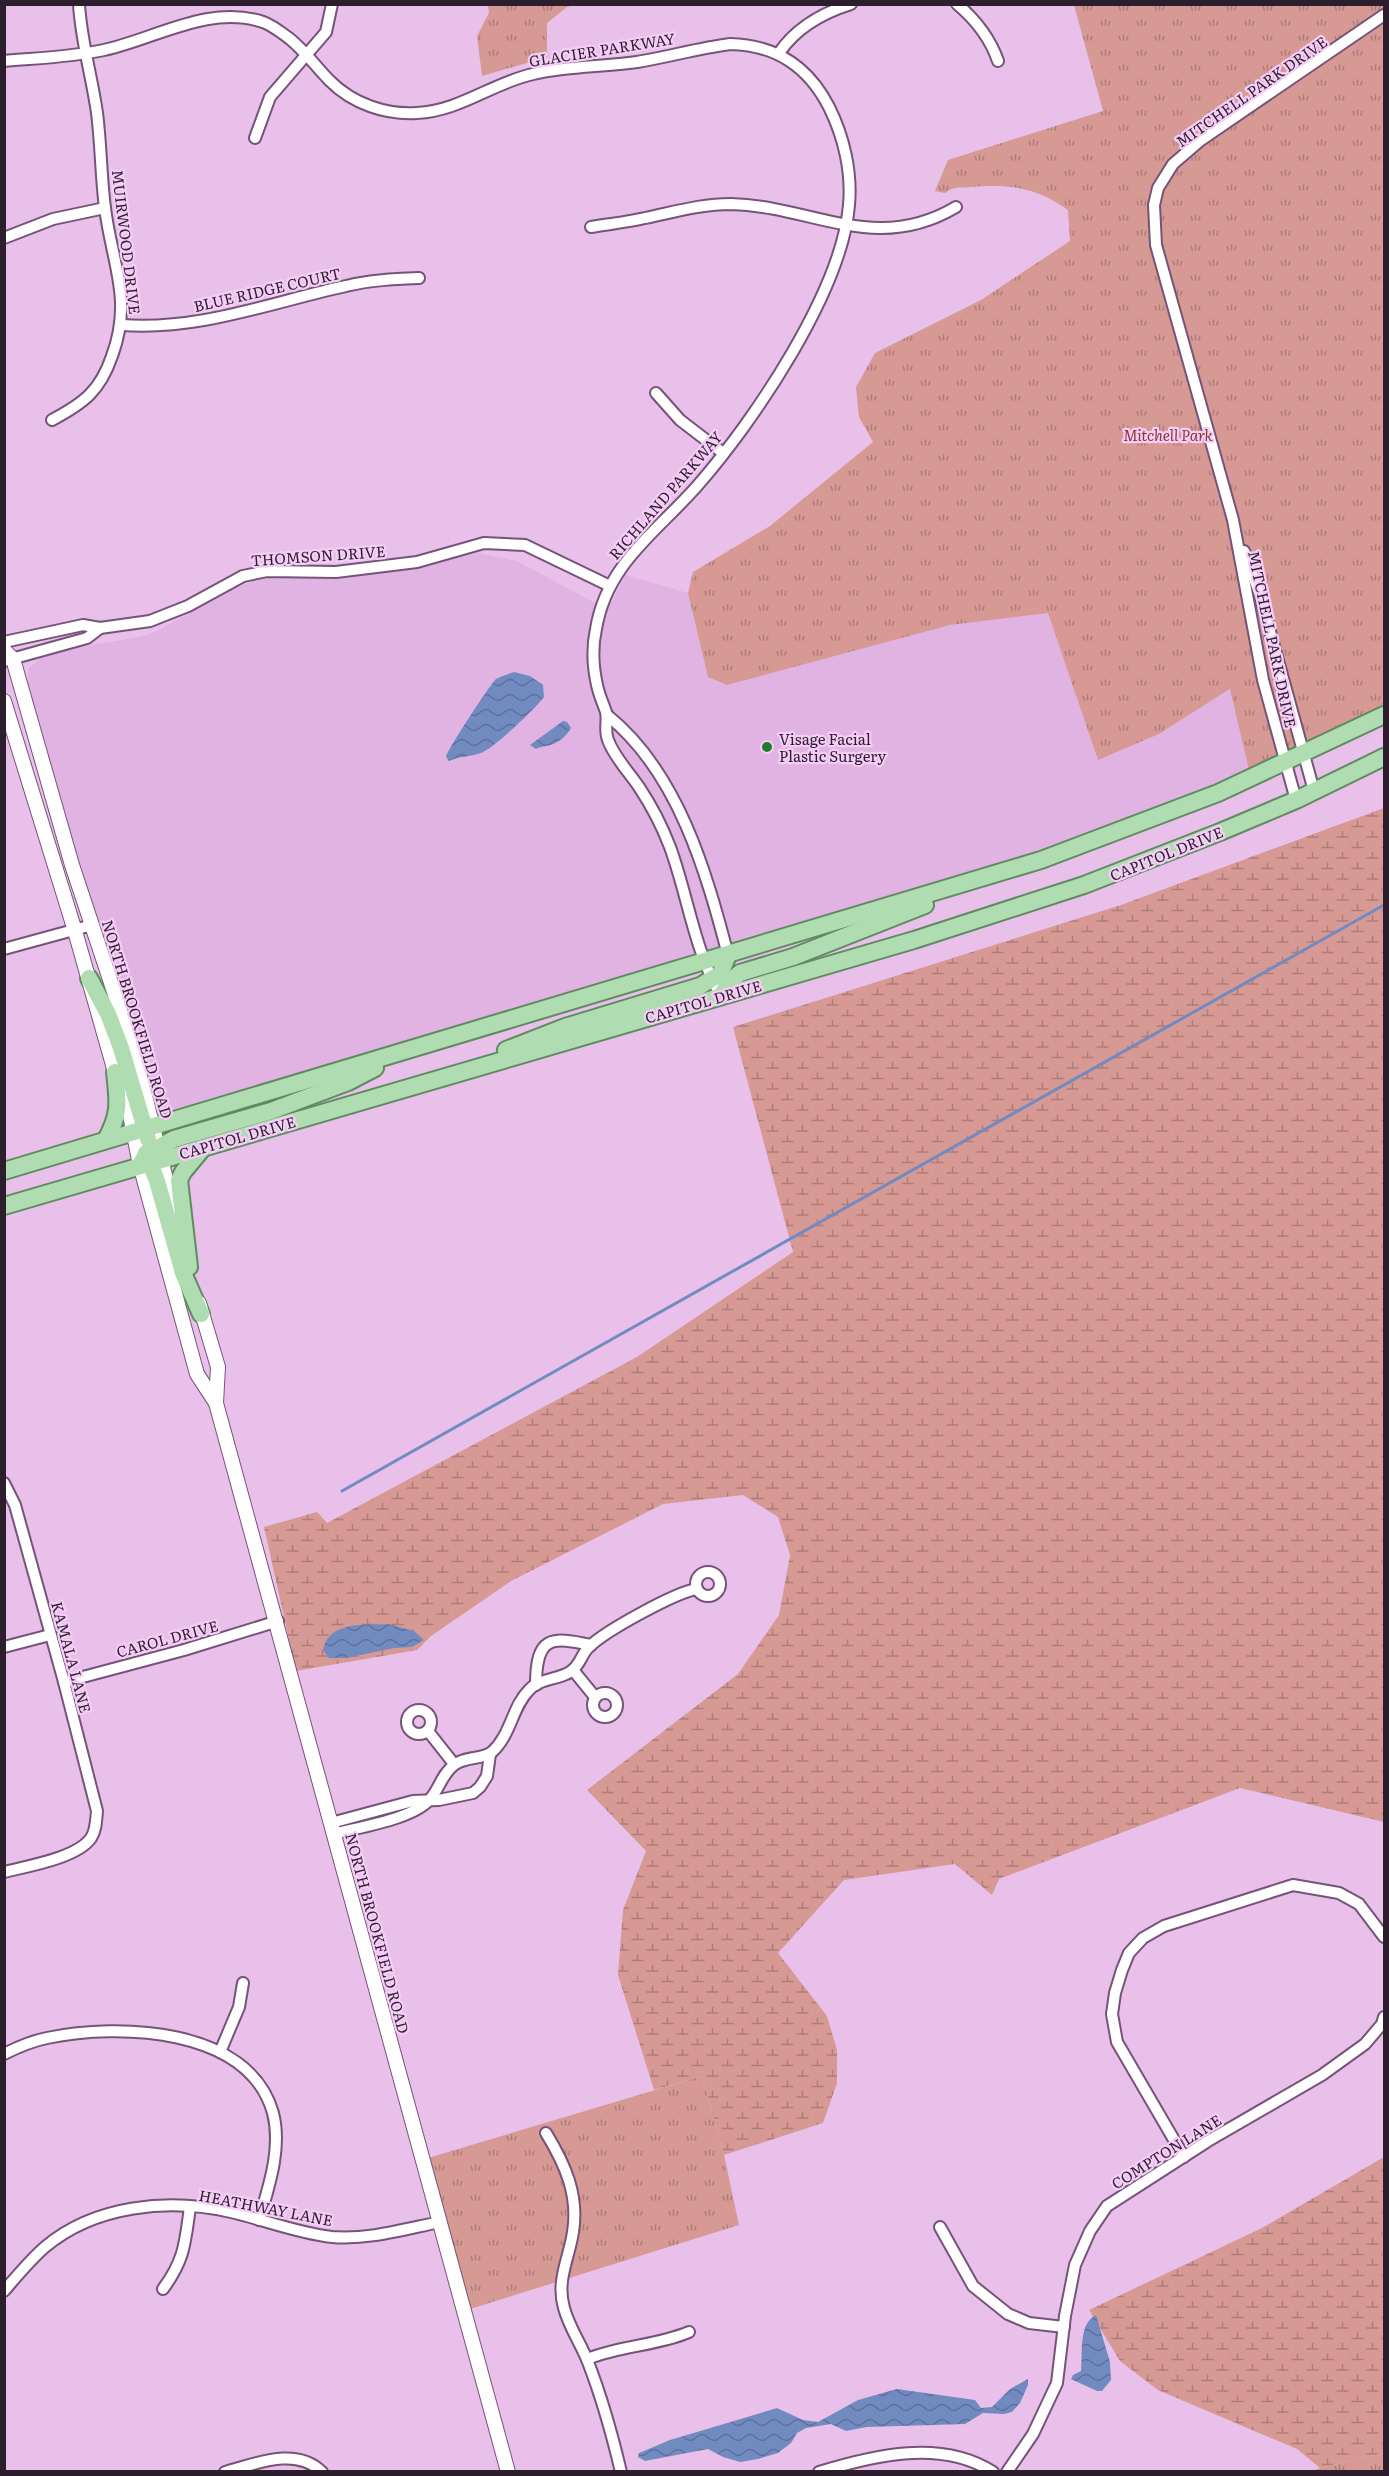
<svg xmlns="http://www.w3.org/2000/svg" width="1389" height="2476" font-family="Literata,serif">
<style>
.built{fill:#e0b3e3}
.wetland{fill:url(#wetland-marsh)}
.park{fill:url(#park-tufts)}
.water{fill:url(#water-waves)}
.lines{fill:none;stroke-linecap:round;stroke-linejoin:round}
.stream{stroke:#718bc1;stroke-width:3}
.minor-casing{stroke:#765378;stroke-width:14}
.tertiary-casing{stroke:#765378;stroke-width:16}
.primary-casing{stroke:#608a61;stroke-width:20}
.minor{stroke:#fff;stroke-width:10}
.tertiary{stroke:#fff;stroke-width:14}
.primary{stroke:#b0dcb1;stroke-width:16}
.poi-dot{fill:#217b2a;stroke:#f5cdf7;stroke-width:2}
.labels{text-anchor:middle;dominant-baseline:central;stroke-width:4.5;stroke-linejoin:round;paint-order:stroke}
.street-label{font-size:15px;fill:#2d1e2e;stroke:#f5cdf7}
.park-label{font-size:15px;font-style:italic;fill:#8b3533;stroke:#f5cdf7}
.poi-label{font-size:15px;fill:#2d1e2e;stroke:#f5cdf7;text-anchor:start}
</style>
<defs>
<pattern id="wetland-marsh" width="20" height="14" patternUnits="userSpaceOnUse" patternTransform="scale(1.5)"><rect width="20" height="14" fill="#d69994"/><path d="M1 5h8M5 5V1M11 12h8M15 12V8" fill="none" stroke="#ae7c79"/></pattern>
<pattern id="park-tufts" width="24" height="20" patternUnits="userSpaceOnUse" patternTransform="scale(1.5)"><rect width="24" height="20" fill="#d69994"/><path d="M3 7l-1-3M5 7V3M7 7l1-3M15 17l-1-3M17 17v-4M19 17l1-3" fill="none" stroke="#ae7c79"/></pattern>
<pattern id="water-waves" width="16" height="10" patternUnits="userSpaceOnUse" patternTransform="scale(1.5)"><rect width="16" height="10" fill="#718bc1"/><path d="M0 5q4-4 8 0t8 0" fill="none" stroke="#5d719d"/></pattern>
</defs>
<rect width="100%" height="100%" fill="#e8c0ea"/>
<!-- built -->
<path class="built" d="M478,553L517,561L608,610L625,575L688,593L708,677L950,625L1048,613L1098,760L1159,734L1231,689L1249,770L1145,814L1031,856L502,1014L177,1108H167L160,1104L155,1093L82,873L27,687L29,668L43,657L68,649L139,637L155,632L233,589L261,578L377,574Z"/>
<!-- wetland -->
<g class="wetland">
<path d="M1384,808V1822L1240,1788L999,1879L992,1895L955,1864L844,1880L778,1953L827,2016L837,2050V2083L823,2123L724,2155L702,2076L654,2090L618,1975L623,1910L646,1851L587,1790L738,1674L779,1615L790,1555L778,1517L743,1495L663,1504L511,1581L431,1636L417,1650L296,1671L264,1527L317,1512L327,1523L637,1357L793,1252L733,1027L1121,905Z"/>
<path d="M1384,2157V2453L1320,2468L1297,2449L1158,2390L1120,2361L1089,2310L1262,2228Z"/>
</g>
<!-- park -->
<g class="park">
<path d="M488,5V4L575,5L567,7L547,23V57L482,76L477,36L489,13Z"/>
<path d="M1074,5H1384V705L1249,770L1230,689L1159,734L1098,760L1048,613L950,625L727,685L708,677L688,593L693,572L770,526L873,442L859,417L856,387L875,353L981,300L1070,241L1068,210C1036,187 1010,184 971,187C960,188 954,186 945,193L935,191L948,160L1103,111Z"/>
<path d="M702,2076L724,2155L739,2225L470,2309L428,2158Z"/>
<path d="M1384,2453V2471H1313L1320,2468Z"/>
</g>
<!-- water -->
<g class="water">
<path d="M514,672L530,676L543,685L544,697C536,708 493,749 481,753C470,757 459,756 449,761L446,757C446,752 491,683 496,679C501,676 509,674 514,672Z"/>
<path d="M563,721L567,722L571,728C566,737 556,745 546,746C542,747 539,747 536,749L530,745Z"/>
<path d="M388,1624L414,1631L424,1640L412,1647L394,1648L346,1658H329L323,1650C328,1621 365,1625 388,1624Z"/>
<path d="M1096,2315L1110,2362L1111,2380L1102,2391H1097L1071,2379L1073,2375L1081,2371C1083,2353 1078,2324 1096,2315Z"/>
<path d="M1028,2379V2385L1020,2403L1012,2412L1004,2414L983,2413L965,2424L867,2427L846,2431L831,2424L806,2428L797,2433L791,2443L778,2453L758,2459L740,2462L723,2457L708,2449L645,2461L638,2457L639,2453L670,2440L777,2408L803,2420L818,2422L858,2400L897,2389L975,2400L981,2408L992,2407L1010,2389Z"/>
</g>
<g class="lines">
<!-- stream -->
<path class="stream" d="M342,1491L1384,905"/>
<defs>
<g id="minor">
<path d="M957,4C976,20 990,38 998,61"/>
<path d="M779,53C796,28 822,13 851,4"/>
<path d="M4,61C38,58 72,57 104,50C155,39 209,4 263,22C272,25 282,33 290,39C306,52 316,67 330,81C353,104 386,115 417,113C460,111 492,83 533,74C567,66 602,67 637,62C668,57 699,48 730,44C776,45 808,66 829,107C844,137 852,172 849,205C842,291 754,421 698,485C657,532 607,563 596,629C592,647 593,667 597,685C599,695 603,703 606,712C608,721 604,730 608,740C614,757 629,772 639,787C651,805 662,826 670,847C688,896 694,950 721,996"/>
<path d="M255,138L270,97L326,32L332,4"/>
<path d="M591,227C609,224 628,222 645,218C674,212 701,204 731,204C813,206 875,255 956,207"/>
<path d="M4,238L53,219L105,208"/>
<path d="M122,325C199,331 272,302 346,286C370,280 395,279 419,278"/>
<path d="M656,393L680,420L723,453"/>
<path d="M52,420C84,403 100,391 112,356C133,299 112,264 105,208C101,177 101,144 97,113C92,77 81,41 79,4"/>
<path d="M1244,551L1260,595L1314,791"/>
<path d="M4,642L83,625L100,628L150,621L188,606L243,576L267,571L336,572L417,562L484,543L525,545L610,586"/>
<path d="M4,661L87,638L100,628"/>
<path d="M607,715C678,772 706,871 728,955L727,960"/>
<path d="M1296,800L1263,680L1233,520L1156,245L1154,205L1158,188L1173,164L1201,140L1384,15"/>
<path d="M4,949L92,925"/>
<path d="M4,1483L15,1505L64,1682L97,1811C96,1821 96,1831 91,1838C77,1858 28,1866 4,1872"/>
<circle cx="708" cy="1584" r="12"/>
<path d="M4,1647L50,1635"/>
<path d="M573,1670L595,1697"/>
<path d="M64,1682L184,1650L278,1621"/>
<path d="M536,1685C536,1637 550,1636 591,1645"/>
<circle cx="605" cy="1705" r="12"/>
<circle cx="419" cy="1722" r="12"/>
<path d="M428,1731L454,1764"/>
<path d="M331,1823L413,1801L439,1800L473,1793L480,1787L487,1776L490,1754"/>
<path d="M334,1834C359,1827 415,1819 431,1798C440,1787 442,1774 454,1765C465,1756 482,1760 492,1752C511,1735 512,1707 529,1690C540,1678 557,1680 570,1672C581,1665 581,1654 589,1647C605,1631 676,1592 697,1589"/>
<path d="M220,2052L239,2007L243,1983"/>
<path d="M4,2054C18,2047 32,2041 47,2038C118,2023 249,2027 273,2113C282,2148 269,2186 259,2220"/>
<path d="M546,2133C565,2164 579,2195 573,2232C569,2259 556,2280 564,2308C569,2327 581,2344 588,2362C602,2398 612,2434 621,2472"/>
<path d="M1184,2157L1117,2042L1112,2014L1115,1993L1122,1970L1129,1953L1143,1938L1164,1926L1293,1885L1339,1893L1359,1904L1384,1937"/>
<path d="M940,2227L973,2286L1008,2314L1029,2323L1064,2327"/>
<path d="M163,2289C185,2259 185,2243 190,2207"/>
<path d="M4,2291C17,2276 30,2260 45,2247C95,2205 168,2198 231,2212C265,2220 297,2233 332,2237C368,2240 405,2229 440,2222"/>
<path d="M587,2359C622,2345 656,2346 689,2332"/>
<path d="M225,2472C255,2464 296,2446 322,2472"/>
<path d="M819,2472C875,2455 941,2439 993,2472"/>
<path d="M1007,2472L1033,2434L1057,2383L1065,2316L1075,2265L1090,2231L1107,2206L1208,2141L1322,2075L1365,2044L1382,2024L1384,2017"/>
</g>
<g id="tertiary">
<path d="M4,650L13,659L72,865L134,1052L178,1227"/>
<path d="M4,701L75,931L115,1072L130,1115L140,1165L197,1374L216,1403"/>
<path d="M199,1303L218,1367L216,1403L508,2472"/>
</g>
<g id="primary">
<path d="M89,978L108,1014L121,1048L148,1139"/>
<path d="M721,996L730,981L740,973L793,957L925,905"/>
<path d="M506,1050L565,1027L700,986L720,974L728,955"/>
<path d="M106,1140C121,1112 118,1102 115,1072"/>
<path d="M146,1153L157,1181L183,1273L201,1314"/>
<path d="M140,1165L146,1154L174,1139L271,1111L348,1082L375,1068"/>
<path d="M4,1171L1041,860L1218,793L1384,715"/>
<path d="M4,1206L914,940L1084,885L1220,832L1296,800L1384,757"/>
<path d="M189,1267L179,1180L183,1172L203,1148"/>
</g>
</defs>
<!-- minor casing -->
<use href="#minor" class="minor-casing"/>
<!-- tertiary casing -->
<use href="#tertiary" class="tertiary-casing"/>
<!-- primary casing -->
<use href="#primary" class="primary-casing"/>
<!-- minor -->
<use href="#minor" class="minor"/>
<!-- tertiary -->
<use href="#tertiary" class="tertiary"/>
<!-- primary -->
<use href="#primary" class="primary"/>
</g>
<!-- markers -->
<circle class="poi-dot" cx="767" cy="747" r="6"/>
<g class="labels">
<!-- street labels -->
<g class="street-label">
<text transform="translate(602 49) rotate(-9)">GLACIER PARKWAY</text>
<text transform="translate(1251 91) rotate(-35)">MITCHELL PARK DRIVE</text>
<text transform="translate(127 242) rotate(83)">MUIRWOOD DRIVE</text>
<text transform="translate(267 289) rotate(-13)">BLUE RIDGE COURT</text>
<text transform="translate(665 495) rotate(-49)">RICHLAND PARKWAY</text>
<text transform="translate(318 555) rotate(-4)">THOMSON DRIVE</text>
<text transform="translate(1273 639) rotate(78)">MITCHELL PARK DRIVE</text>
<text transform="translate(1166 853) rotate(-22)">CAPITOL DRIVE</text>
<text transform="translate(703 1001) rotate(-16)">CAPITOL DRIVE</text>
<text transform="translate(138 1019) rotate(73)">NORTH BROOKFIELD ROAD</text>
<text transform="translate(237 1137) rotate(-16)">CAPITOL DRIVE</text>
<text transform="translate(167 1638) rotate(-15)">CAROL DRIVE</text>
<text transform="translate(72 1657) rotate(75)">KAMALA LANE</text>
<text transform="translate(378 1933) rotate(75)">NORTH BROOKFIELD ROAD</text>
<text transform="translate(1166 2151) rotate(-32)">COMPTON LANE</text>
<text transform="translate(266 2207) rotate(11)">HEATHWAY LANE</text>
</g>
<!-- park labels -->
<g class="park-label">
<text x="1168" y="434">Mitchell Park</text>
</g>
<!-- poi labels -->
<g class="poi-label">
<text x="779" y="738">Visage Facial<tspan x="779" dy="17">Plastic Surgery</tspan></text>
</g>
</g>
<!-- border -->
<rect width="1389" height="2476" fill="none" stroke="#2d1e2e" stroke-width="12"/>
</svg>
